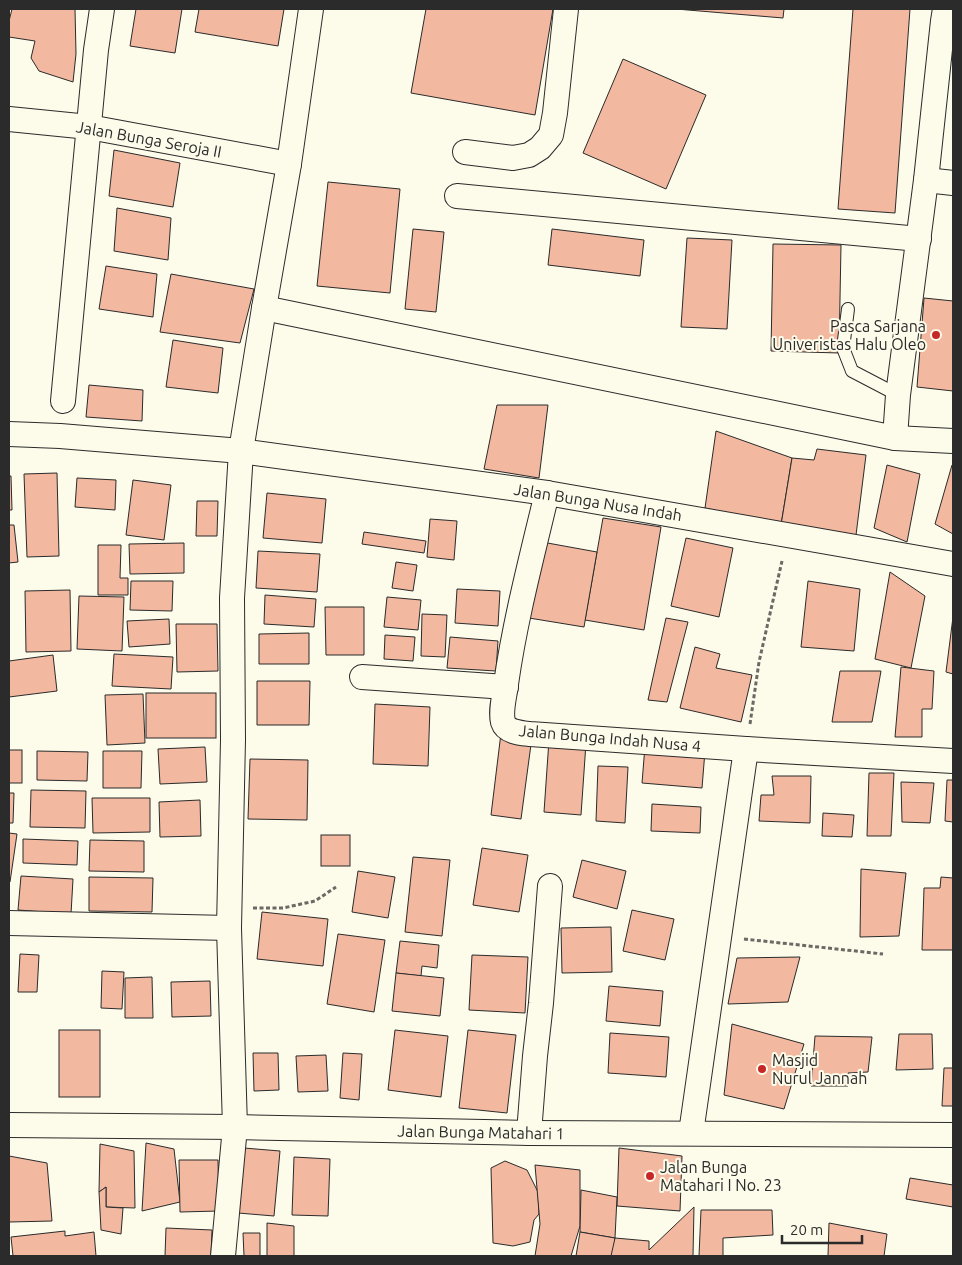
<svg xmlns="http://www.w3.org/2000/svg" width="962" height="1265" font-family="Ubuntu,sans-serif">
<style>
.building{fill:#f2b8a0;stroke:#2b2b2b}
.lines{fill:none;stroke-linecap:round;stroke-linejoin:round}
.service-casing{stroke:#2b2b2b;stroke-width:14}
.minor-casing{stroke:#2b2b2b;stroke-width:26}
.path{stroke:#6a6964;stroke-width:3;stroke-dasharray:4 2.5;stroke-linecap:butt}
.service{stroke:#fdfbea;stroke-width:12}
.minor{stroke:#fdfbea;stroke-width:24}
.poi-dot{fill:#c62828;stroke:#fdfbea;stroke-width:2}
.labels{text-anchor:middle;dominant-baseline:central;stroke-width:4;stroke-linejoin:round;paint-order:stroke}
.street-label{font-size:16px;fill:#2b2b2b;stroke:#fdfbea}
.poi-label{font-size:16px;fill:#2b2b2b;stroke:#fdfbea;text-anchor:start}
</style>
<rect width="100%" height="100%" fill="#fdfbea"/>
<!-- building -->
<g class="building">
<path d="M12,9H75L76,54L73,82L39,71L31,58L35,41L9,37V21Z"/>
<path d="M136,9H182L175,53L130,46Z"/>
<path d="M199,9H284L278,46L195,32Z"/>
<path d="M426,9H553L535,115L411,93Z"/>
<path d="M676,9H784L783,18Z"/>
<path d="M853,9H910L895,213L838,209Z"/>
<path d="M623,59L706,95L666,189L583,153Z"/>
<path d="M114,150L180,163L173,207L109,196Z"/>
<path d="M328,182L400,189L390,293L317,286Z"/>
<path d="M117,208L171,218L168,260L114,251Z"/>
<path d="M413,229L444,232L436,312L405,309Z"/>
<path d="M552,229L644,240L640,276L548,265Z"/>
<path d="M687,238L732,240L727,329L681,327Z"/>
<path d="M773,244L841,245L839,353L771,351Z"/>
<path d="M106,266L157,274L153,317L99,309Z"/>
<path d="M171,274L254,289L240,343L160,332Z"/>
<path d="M924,298L953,301V391L917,387Z"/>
<path d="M173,340L223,348L218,393L166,387Z"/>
<path d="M89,385L143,390L142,421L86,417Z"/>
<path d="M497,405H548L539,478L484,469Z"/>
<path d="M716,431L792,458L781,525L705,508Z"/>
<path d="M817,449L866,455L856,535L781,525L792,458L814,460Z"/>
<path d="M887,465L920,474L907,542L874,528Z"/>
<path d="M952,465H953V534L935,524Z"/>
<path d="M57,473L59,556L27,557L24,474Z"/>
<path d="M9,476H11L12,510H9Z"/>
<path d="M77,478L116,480L115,510L75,507Z"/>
<path d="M133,480L171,485L164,540L126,535Z"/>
<path d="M267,493L326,499L322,543L263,538Z"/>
<path d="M197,501H218L217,536H196Z"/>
<path d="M603,518L661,527L644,630L585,620Z"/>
<path d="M430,519L457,521L454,560L427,557Z"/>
<path d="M9,525H14L18,562L9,563Z"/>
<path d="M364,532L426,541L424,553L362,544Z"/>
<path d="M686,538L733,548L719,617L671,606Z"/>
<path d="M542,542L597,552L584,627L529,618Z"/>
<path d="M184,543V573L130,574L129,544Z"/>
<path d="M98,545H121L120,578H128V595H98Z"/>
<path d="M258,551L320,554L317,592L256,588Z"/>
<path d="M396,562L417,565L413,591L392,588Z"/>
<path d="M890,572L925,596L911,668L875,659Z"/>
<path d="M131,581H173L172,611L130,610Z"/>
<path d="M808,581L860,589L854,651L801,647Z"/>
<path d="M457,589L500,591L498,626L455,623Z"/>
<path d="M70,590L71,651L26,652L25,591Z"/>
<path d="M265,595L316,599L314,627L264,624Z"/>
<path d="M79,596L124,597L122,651L77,649Z"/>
<path d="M387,597L421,600L418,630L384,627Z"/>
<path d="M325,607H364V655H326Z"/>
<path d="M422,614L447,615L445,657L421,656Z"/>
<path d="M953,617V674L946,672Z"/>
<path d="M666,618L688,622L667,702L648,700Z"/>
<path d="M169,619L170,644L129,647L127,621Z"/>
<path d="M176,624H217L218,671L177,672Z"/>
<path d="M309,633V664H259V634Z"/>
<path d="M385,635L415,637L413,661L384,659Z"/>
<path d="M450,637L498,641L496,671L447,668Z"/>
<path d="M695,647L720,654L716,668L752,675L741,722L680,708Z"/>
<path d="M114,654L173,657L171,689L112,686Z"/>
<path d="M53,655L57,691L9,697V661Z"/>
<path d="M901,667L934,671L932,709H922V737H895Z"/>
<path d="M840,671H881L872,722H832Z"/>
<path d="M257,681H310L309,725H257Z"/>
<rect x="146" y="693" width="70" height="45"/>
<path d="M143,694L145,743L107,745L105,695Z"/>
<path d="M375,704L430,707L428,766L373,764Z"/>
<path d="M501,733L532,737L521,819L491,815Z"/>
<path d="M549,740L586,743L581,815L544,812Z"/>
<path d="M645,746L705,751L702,788L642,783Z"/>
<path d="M205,747L207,782L160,784L158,749Z"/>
<rect x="9" y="750" width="13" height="33"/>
<path d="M37,751L88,752L87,781L37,780Z"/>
<path d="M103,751H142L141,788H103Z"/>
<path d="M250,759L308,760L307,820L248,819Z"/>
<path d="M598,766L628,767L625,823L596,821Z"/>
<path d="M869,773H894L891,836H867Z"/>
<path d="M772,776H811L810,823L759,821L761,795H774Z"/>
<path d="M947,780H953V822L945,821Z"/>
<path d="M901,782L934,783L930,823L902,822Z"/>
<path d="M31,790L86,791L85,828L30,827Z"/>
<path d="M9,793H14L13,823H9Z"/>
<path d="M92,798H150V832L93,833Z"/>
<path d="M200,800L201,836L160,837L159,802Z"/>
<path d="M652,804L701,807L700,833L651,831Z"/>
<path d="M823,813L854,815L852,837L822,836Z"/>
<path d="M9,833L17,834L10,882H9Z"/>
<rect x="321" y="835" width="29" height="31"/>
<path d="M23,839L78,841L77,865L23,863Z"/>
<path d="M90,840L144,841V872L89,871Z"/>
<path d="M482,848L528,855L519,912L473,905Z"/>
<path d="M413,857L450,860L442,936L405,932Z"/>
<path d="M582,860L626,871L617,909L573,897Z"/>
<path d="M861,869L906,873L899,936L860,937Z"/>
<path d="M358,871L395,877L388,918L352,912Z"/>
<path d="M21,876L73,879L71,914L18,910Z"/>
<path d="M89,877L153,878L152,912L89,911Z"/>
<path d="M941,877L953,878V950H922L924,888H940Z"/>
<path d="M632,910L674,919L665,960L623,951Z"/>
<path d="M262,912L328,919L323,966L257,959Z"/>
<path d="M611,927L612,972L562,973L561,928Z"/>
<path d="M338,934L385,940L374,1012L327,1004Z"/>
<path d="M400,941L439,945L437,968L422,966L421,976L396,973Z"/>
<path d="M20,954L39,955L37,992H18Z"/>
<path d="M472,955L528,957L525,1013L469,1010Z"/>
<path d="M800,957L788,1002L728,1004L737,958Z"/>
<path d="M102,971L124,972L122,1009L101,1008Z"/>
<path d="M396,973L444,978L440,1016L392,1011Z"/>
<path d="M152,977L153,1018H125V978Z"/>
<path d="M210,981L211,1016L172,1017L171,982Z"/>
<path d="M609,986L663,991L660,1026L606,1021Z"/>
<path d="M732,1024L804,1044L784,1109L724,1095Z"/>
<rect x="59" y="1030" width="41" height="67"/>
<path d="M395,1030L448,1036L441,1097L388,1090Z"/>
<path d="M468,1030L516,1035L507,1113L459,1108Z"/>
<path d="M610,1033L669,1037L666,1077L608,1073Z"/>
<path d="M899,1034H932L933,1069L896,1070Z"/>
<path d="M815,1036L872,1037L868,1072L848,1073V1086H811Z"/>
<path d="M253,1053H278L279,1090L254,1091Z"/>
<path d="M343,1053L362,1054L359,1100L340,1098Z"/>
<path d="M326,1055L328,1091L298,1092L296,1056Z"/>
<path d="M944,1068H953V1106H942Z"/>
<path d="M146,1143L174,1149L180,1202L142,1211Z"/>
<path d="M100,1144L134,1151L135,1208L106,1207V1187L99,1192Z"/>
<path d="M244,1148L280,1151L274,1216L238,1213Z"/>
<path d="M619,1148L682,1156L680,1211L617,1206Z"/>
<path d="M9,1156L47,1163L52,1221L9,1222Z"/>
<path d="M294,1157L330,1159L328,1216L292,1215Z"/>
<path d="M179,1160H218L219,1211L180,1212Z"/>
<path d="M505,1161L527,1170L538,1192L539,1214L534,1220L530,1242L513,1246L493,1243L491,1168Z"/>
<path d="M535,1165L580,1170V1226L571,1256H535L540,1224Z"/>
<path d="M910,1178L953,1185V1207L906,1199Z"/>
<path d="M106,1187V1207L123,1208L121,1234L101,1230L99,1192Z"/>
<path d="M581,1190L617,1197L615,1238L580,1232Z"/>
<path d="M694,1207L693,1256H609V1253L615,1238L649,1241V1250Z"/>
<path d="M701,1210H772L773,1235L723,1238V1256H699Z"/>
<path d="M267,1223L294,1226V1256H267Z"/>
<path d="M829,1223L887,1234L884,1256H828Z"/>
<path d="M166,1228L212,1230L211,1256H165Z"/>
<path d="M65,1231V1236L94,1232L96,1256H13L11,1237Z"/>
<path d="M580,1232L615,1238L611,1256H576Z"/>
<path d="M243,1233H260V1256H244Z"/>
</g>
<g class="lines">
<defs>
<path id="service" d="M848,309L843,348L852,371L898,395"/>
<g id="minor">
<path d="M9,119L89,127L289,164"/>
<path d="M465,152L513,158L529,155L540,148L551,135L555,113L566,9"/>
<path d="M926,180L953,183"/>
<path d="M457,196L919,239"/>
<path d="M264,308L895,438L953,441"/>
<path d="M63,401L96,50L102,9"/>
<path d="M9,434L60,436L241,451L547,493L953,564"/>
<path d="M895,438L898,395L926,180L943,21L945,9"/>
<path d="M547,493C532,556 515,620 506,684C505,695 500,710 503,722C506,732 521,733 530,734L746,749L953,761"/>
<path d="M362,677L506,687"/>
<path d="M9,923L229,928"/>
<path d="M9,1125L235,1127L529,1133L953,1135"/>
<path d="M529,1133L535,1056L541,1003L550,886"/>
<path d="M691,1133L746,749"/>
<path d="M223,1256L235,1127L229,928L233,740L232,598L241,451L264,308L289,164L311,9"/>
</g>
</defs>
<!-- service casing -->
<use href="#service" class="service-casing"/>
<!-- minor casing -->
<use href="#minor" class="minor-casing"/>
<!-- path -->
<g class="path">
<path d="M750,724L759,662L782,561"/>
<path d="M253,908H283L315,901L336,887"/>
<path d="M744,939L883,954"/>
</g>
<!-- service -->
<use href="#service" class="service"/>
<!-- minor -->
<use href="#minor" class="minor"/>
</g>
<!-- markers -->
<g class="poi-dot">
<circle cx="936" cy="335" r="5"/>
<circle cx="762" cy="1069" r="5"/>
<circle cx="650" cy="1176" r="5"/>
</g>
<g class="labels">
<!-- street labels -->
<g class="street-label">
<text transform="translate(149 139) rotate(10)">Jalan Bunga Seroja II</text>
<text transform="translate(598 502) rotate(9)">Jalan Bunga Nusa Indah</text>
<text transform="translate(610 738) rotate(5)">Jalan Bunga Indah Nusa 4</text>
<text transform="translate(481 1132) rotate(1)">Jalan Bunga Matahari 1</text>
</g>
<!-- poi labels -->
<g class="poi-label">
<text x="926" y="326" text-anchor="end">Pasca Sarjana<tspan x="926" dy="18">Univeristas Halu Oleo</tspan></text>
<text x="772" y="1060">Masjid<tspan x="772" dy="18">Nurul Jannah</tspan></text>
<text x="660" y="1167">Jalan Bunga<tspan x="660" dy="18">Matahari I No. 23</tspan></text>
</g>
</g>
<!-- border -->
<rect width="962" height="1265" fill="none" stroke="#2b2b2b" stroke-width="20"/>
<!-- scale -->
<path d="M782 1235v8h80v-8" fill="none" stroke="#2b2b2b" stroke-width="2.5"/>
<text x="790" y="1235" font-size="15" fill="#2b2b2b" stroke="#fdfbea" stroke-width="4" paint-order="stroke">20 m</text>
</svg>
